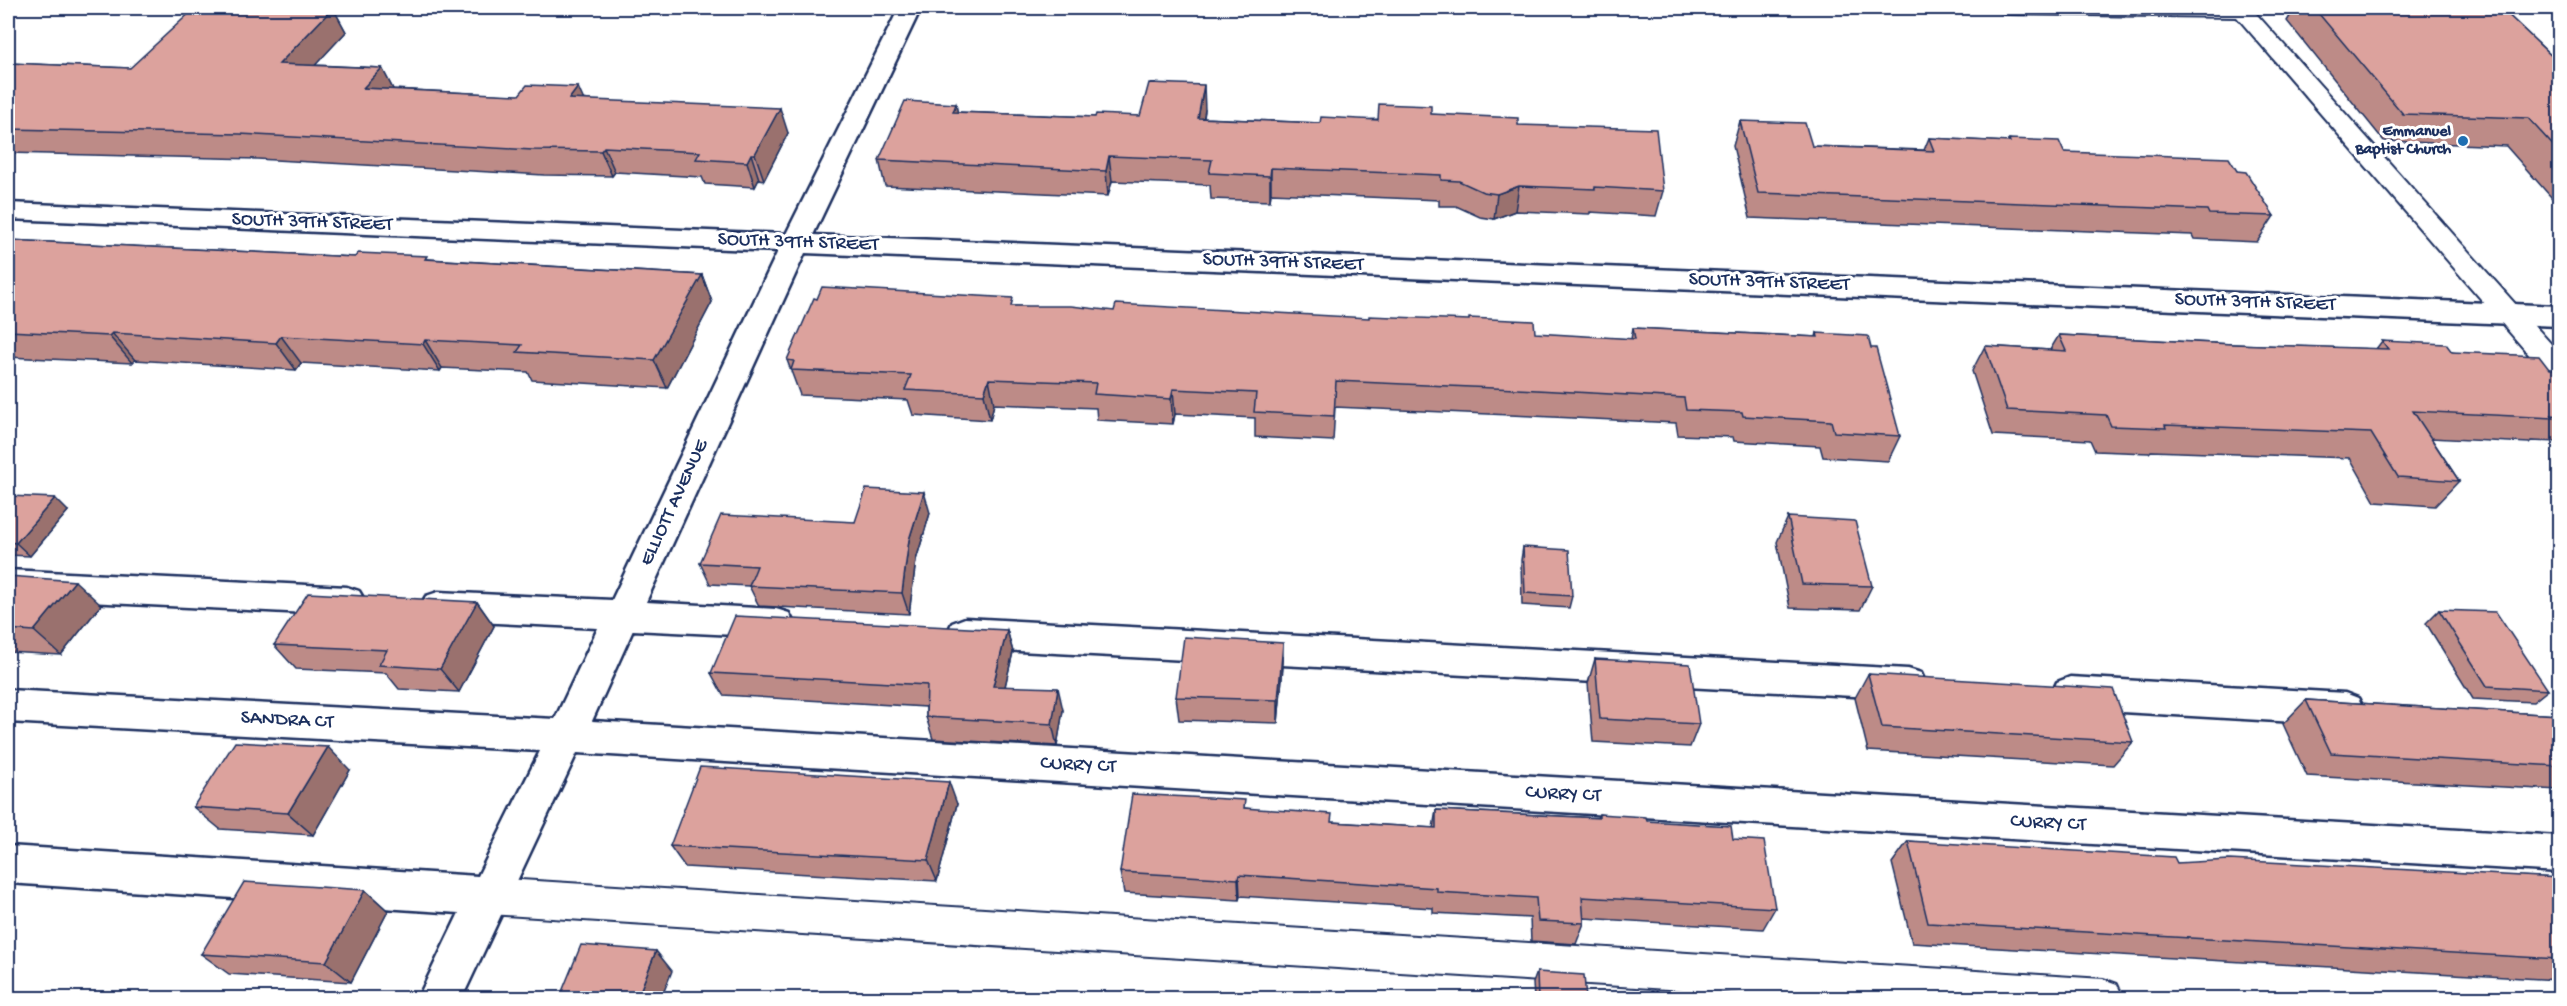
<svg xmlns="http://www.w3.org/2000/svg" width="2567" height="1006" font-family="'Gochi Hand',sans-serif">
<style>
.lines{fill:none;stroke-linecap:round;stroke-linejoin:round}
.lane-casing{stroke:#1b2f5e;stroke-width:4}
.street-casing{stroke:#1b2f5e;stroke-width:5}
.lane{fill:#fff;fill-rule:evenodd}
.street{fill:#fff;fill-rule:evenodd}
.wall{fill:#bd8b87;stroke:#1b2f5e;stroke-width:1.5}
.shaded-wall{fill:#9a716e;stroke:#1b2f5e;stroke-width:1.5}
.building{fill:#dca29d;stroke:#1b2f5e;stroke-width:1.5}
.poi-dot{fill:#1f6fb2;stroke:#fff;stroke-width:2}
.labels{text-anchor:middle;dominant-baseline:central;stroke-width:6;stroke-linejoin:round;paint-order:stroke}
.far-poi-label{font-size:16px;font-weight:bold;fill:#1b2f5e;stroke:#fff;text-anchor:end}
.street-label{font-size:20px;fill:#1b2f5e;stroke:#fff}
</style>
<rect width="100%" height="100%" fill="#fff"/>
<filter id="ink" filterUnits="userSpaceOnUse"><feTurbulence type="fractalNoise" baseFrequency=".0167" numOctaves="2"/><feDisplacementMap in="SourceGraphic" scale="12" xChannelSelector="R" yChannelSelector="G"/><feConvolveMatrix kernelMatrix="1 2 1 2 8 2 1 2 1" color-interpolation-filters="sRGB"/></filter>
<g filter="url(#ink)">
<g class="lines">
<defs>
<g id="lane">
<path d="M1998,8H2251L2560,354V381L2550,379L2237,17L2008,14L2001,12Z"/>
<path d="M488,878L2103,979L2117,984L2123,998H1810L488,914L475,908L469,896L475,884Z"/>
</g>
<g id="street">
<path d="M899,8H921L813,235L2560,306V326L805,253L646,602L776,609L789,613L794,623L789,633L776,637L633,630L592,721L2560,836V872L577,753L462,998H418L459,913L8,883V846L478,876L540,751L8,722V690L555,719L598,628L438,620L426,616L420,606L426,596L438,592L612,600L778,251L8,219V203L786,234Z"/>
<path d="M8,570L347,587L359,591L365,601L359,611L347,615L8,598Z"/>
<path d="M965,618L1908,669L1921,673L1926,684L1921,695L1908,699L965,648L952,643L947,633L952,623Z"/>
<path d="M2070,677L2345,693L2358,698L2364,709L2358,720L2345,725L2070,709L2057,704L2052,693L2057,682Z"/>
</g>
</defs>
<!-- lane casing -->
<use href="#lane" class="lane-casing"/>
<!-- street casing -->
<use href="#street" class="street-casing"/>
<!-- lane -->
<use href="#lane" class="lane"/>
<!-- street -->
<use href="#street" class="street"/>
</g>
<!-- wall -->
<g class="wall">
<path d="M333,8L346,32L315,65L382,68L393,89L583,99L788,133L764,180L759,179L755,187L705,184L702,177L615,172L612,176L544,175L257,159L8,153V63L130,68Z"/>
<path d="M2295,8H2501L2559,63V206L2506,146L2384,141L2287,21Z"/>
<path d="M1205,110L1204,118L1320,123L1378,119L1431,114L1518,125L1663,191L1656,216L1590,212V214L1515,211L1494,219L1480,217L1456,206H1439V200L1271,193L1270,201L1211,199L1210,185L1112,181L1108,196L885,186L879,160L958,112L1095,117L1140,116Z"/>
<path d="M1740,121L1812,146L1924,150L1929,138L2007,142L2009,139L2064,152L2237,171L2274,216L2257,242L2194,239L2192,235L1750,218L1733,146Z"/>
<path d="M8,240L355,257L429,259L702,275L712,302L667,388L532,380L528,372L442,368L440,371L301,363L296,370L135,360L132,363L8,357Z"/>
<path d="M1015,306L1631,339L1633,328L1816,337L1817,333L1900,436L1888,461L1823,457L1820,446L1734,441L1733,437L1678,435L1676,423L1532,416L1335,407L1333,441L1255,437V418L1175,414L1173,424L1097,420L1096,408L994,404L990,420L913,415L908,400L800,395L787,360Z"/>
<path d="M2059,335L2232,344L2376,349L2382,341L2452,352L2549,369L2559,372V442L2531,441L2529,443L2431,438L2459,481L2435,506L2375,502L2350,458L2151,451L2149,453L2095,451L2090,440L1993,435L1972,371L1985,346L2050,350Z"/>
<path d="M8,496L68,511L30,556L8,555Z"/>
<path d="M930,513L916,560L909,614L759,606L749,586L710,584L700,563L855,522Z"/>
<path d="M1788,517L1872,586L1860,610L1790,608L1777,542Z"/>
<path d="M1523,547L1572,596L1569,608L1522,605L1521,560Z"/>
<path d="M8,576L101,605L61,655L8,652Z"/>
<path d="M477,602L494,626L459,692L399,689L386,673L296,669L274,645Z"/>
<path d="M2439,610L2548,690L2533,702L2473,699L2426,623Z"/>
<path d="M1007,630L1013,652L1005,686L1063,710L1057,746L933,739L926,717V707L723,695L711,673Z"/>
<path d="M1595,659L1699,724L1690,747L1593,742L1588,683Z"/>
<path d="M1283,666L1278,723L1179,720L1176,697Z"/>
<path d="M1868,674L2133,742L2113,765L1868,751L1855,698Z"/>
<path d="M2306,700L2559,715V790L2307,776L2283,724Z"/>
<path d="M350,770L313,835L220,829L193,807Z"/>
<path d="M957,804L937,881L685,867L670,846Z"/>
<path d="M1245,808L1331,822L1433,828L1436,810L1597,818L1599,814L1647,821L1733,839L1775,908L1763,929L1584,918V923L1576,944L1531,941L1530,918L1433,913V908L1240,896L1239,900L1124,893L1120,872Z"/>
<path d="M1908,841L2177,863L2559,878V980L1912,943L1892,863Z"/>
<path d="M365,890L388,911L351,982L229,974L201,954Z"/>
<path d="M1537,972L1586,999H1534L1533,983Z"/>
</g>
<!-- shaded-wall -->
<g class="shaded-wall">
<path d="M333,8L346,32L294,88L279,64Z"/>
<path d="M382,68L395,93L363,88Z"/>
<path d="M1204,85L1205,110L1199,143L1198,118Z"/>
<path d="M578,87L589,112L569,99Z"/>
<path d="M956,104L961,129L953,112Z"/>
<path d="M780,108L788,133L764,180L755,154Z"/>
<path d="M604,147L615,172L612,176L601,151Z"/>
<path d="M751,154L759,179L755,187L747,162Z"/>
<path d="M1109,156L1112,181L1108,196L1106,171Z"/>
<path d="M1271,168V193L1270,201V176Z"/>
<path d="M1519,186L1515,211L1494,219L1497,194Z"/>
<path d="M702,275L712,302L667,388L654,360Z"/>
<path d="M112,333L135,360L132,363L109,336Z"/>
<path d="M281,336L301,363L296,370L276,343Z"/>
<path d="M425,340L442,368L440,371L423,344Z"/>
<path d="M989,379L994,404L990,420L984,394Z"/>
<path d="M1173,389L1175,414L1173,424L1171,399Z"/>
<path d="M924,492L930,513L916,560L909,614L902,593L909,540Z"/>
<path d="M55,498L68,511L30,556L16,543Z"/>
<path d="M75,581L101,605L61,655L34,631Z"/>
<path d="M477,602L494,626L459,692L440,669Z"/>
<path d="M1007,630L1013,652L1000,708L993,686Z"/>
<path d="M1283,643V666L1278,723V700Z"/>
<path d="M1058,688L1063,710L1057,746L1052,724Z"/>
<path d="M328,747L350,770L313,835L288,813Z"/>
<path d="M949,782L957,804L937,881L928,860Z"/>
<path d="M1239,875L1240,896L1239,900L1238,879Z"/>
<path d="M365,890L388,911L351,982L326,962Z"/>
<path d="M656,951L672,971L661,999H637Z"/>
</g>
<!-- building -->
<g class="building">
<path d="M195,8H333L279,64L382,68L363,88L519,95L527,85L578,87L569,99L780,108L755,154H751L747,162L696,159L700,152L604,147L601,151L533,150L240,134L8,129V63L130,68Z"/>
<path d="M2314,8H2501L2559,63V152L2528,118L2403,114Z"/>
<path d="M1149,83L1204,85L1198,118L1320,123L1321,117L1378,120L1379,104L1431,106V114L1518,118V125L1656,129L1663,191L1595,187V189L1519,186L1497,194L1483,192L1459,181L1441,180V175L1271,168L1270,176L1209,173L1212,160L1109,156L1106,171L879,160L905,101L956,104L953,112L1095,117L1096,114L1140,116Z"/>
<path d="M1740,121L1805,123L1812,146L1934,151L1929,138L2010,142L2009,139L2059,141L2064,152L2229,158L2237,171L2246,172L2274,216L2209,214L2207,210L1758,193Z"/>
<path d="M8,240L355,257L358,253L427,256L425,259L702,275L654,360L517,352L522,345L425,340L423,344L281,336L276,343L112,333L109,336L8,331Z"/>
<path d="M822,287L1013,298L1011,306H1071L1114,311L1116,304L1369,318V316L1469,320V318L1534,321L1535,333L1635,339L1633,328L1818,337L1817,333L1868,336L1871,348H1876L1900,436L1834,432L1831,421L1743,416L1742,412L1686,410L1684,398L1537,390L1336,381L1334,416L1254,412L1256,393L1173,389L1171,399L1094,394L1096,383L989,379L984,394L905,390L911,375L791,370L794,361L787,360L814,298L817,299Z"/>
<path d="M2059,335L2232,344L2388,349L2382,341L2446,344L2452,352L2539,356L2549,369H2557L2559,372V416L2552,415L2554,418L2413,411L2459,481L2398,477L2371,433L2165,425L2166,428L2111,426L2106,415L2007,410L1985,346L2066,351Z"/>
<path d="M866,489L924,492L909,540L902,593L749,586L757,566L700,563L721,515L855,522Z"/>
<path d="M8,496L55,498L16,543L8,542Z"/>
<path d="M1788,517L1855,521L1872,586L1802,584Z"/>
<path d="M1523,547L1569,550L1572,596L1525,593Z"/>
<path d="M8,576L75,581L34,631L8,629Z"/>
<path d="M308,593L477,602L440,669L379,665L387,650L274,645Z"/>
<path d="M2439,610L2496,612L2548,690L2487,686Z"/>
<path d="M735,616L1007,630L993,686L1058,688L1052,724L926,717L927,685L711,673Z"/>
<path d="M1184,637L1283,643L1278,700L1176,697Z"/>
<path d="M1595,659L1690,664L1699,724L1600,719Z"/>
<path d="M1868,674L2113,689L2133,742L1882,727Z"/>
<path d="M2306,700L2559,715V766L2331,753Z"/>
<path d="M235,742L328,747L288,813L193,807Z"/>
<path d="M700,767L949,782L928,860L670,846Z"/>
<path d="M1132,794L1245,800L1244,808L1332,814L1331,822L1436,828V810L1599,818V814L1646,817L1647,821L1731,826L1733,839L1764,841L1775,908L1582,897L1584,923L1538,921L1536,898L1437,892V888L1239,875L1238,879L1120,872Z"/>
<path d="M1908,841L2174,857L2177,863L2229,860L2559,878V959L1928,923Z"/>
<path d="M244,882L365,890L326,962L201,954Z"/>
<path d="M581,945L656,951L637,999H559Z"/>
<path d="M1537,972L1584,975L1586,999H1538Z"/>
</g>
</g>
<!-- markers -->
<circle class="poi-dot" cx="2463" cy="141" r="6"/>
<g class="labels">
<!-- far-poi labels -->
<g class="far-poi-label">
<text x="2451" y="132">Emmanuel<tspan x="2451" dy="18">Baptist Church</tspan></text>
</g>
<!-- street labels -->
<g class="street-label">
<text transform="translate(312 223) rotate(2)">SOUTH 39TH STREET</text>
<text transform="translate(798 243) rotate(2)">SOUTH 39TH STREET</text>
<text transform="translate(1283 263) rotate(2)">SOUTH 39TH STREET</text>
<text transform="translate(1769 283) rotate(2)">SOUTH 39TH STREET</text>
<text transform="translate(2255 303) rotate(2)">SOUTH 39TH STREET</text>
<text transform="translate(675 503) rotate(-65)">ELLIOTT AVENUE</text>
<text transform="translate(287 721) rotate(3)">SANDRA CT</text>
<text transform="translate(1078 766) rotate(3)">CURRY CT</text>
<text transform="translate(1563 795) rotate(3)">CURRY CT</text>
<text transform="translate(2048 824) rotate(3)">CURRY CT</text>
</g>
</g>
<!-- margin -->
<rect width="2567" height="1006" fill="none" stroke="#fff" stroke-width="30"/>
<rect x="15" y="15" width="2537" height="976" fill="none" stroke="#1b2f5e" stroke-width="2" filter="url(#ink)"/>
</svg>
